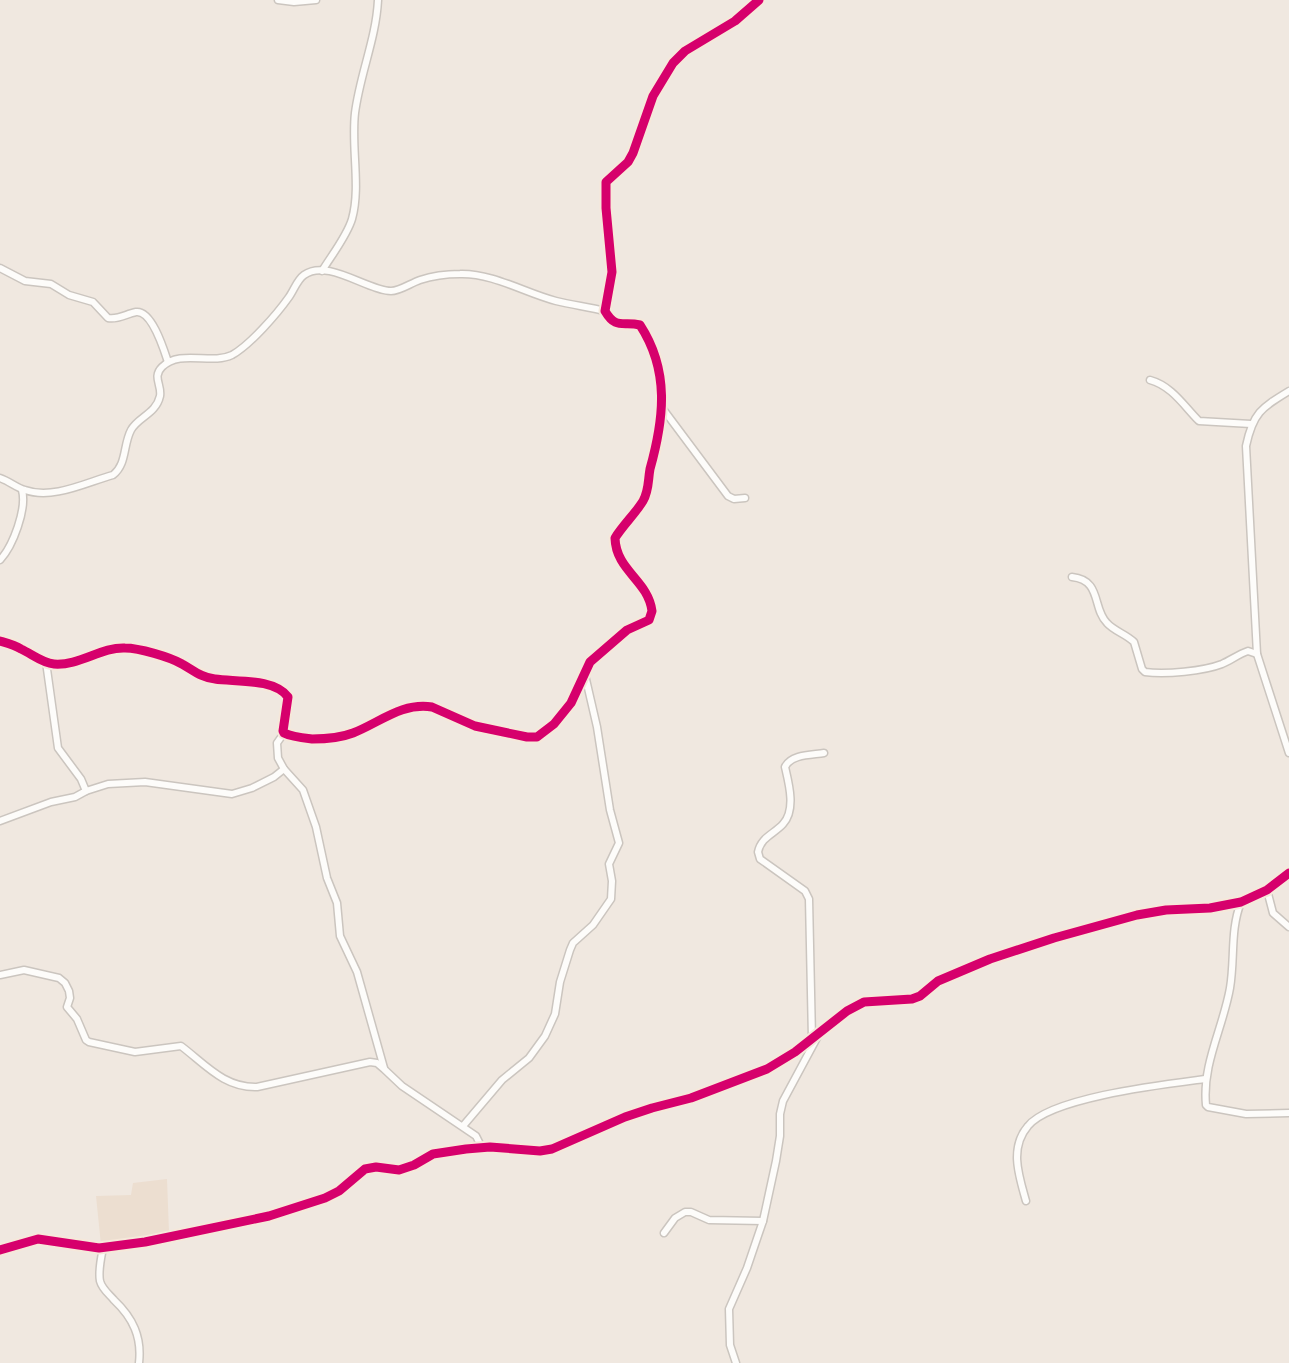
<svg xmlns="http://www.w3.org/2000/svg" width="1289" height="1363" font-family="'Source Sans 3',sans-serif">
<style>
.built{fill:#ecded0}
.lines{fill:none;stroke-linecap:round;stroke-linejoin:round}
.minor-casing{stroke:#cbc5bf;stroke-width:9}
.minor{stroke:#fdfcfa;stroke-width:6}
.cycleway-casing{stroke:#f6e8da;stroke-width:13}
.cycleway{stroke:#d6006c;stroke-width:9}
</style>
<rect width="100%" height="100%" fill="#f0e8e0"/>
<!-- built -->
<path class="built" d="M167,1179L169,1232L140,1241L101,1245L96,1196L131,1195L133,1183Z"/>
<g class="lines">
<defs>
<g id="minor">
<path d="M278,0L294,2L316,0"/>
<path d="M0,268L25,281L51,284L69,295L93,302L108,318C118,320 126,314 136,312C152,310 164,350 168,362"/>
<path d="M322,271C331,256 347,236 352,219C361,187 351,147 355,113C360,74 376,39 378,0"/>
<path d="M1150,380C1172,386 1184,406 1199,421L1251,424"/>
<path d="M1289,391C1261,408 1253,413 1246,446L1257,654L1289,753"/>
<path d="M663,409L728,496L734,499L745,498"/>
<path d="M0,478C9,481 17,488 25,490C53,500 87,482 113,475C127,464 123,445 131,430C138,417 156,414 160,396C162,385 152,377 162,367C180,349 211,365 232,355C250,345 277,314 289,297C294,290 297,280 304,275C327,258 368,291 391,291C400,291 411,283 420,280C432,276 448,274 460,274C493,273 525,293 556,301C572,305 589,307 605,311"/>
<path d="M0,560C13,546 27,509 22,490"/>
<path d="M1072,577C1102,580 1092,608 1107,623C1114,631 1126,634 1134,642L1142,669L1145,672C1165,675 1204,671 1222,664C1231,660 1239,654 1248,651L1257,654"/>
<path d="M0,641C7,643 15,645 21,649C32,654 42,663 54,664C79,666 101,647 125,648C139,648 170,657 182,664C193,670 202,678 215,679C235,682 274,678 288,697L283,731L284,733C292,737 303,738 312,739C325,739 340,738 353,733C379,723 402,702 432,707L475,726L527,737H537L554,724L571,703L590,662L627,630L649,620L652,611C648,580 616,571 615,538C623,525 635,514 643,501C649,491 648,480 650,469C664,419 670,371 640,325C623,321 616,330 605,311L612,272L606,208V182L628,162L633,153L653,96L673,63L685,51L735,21L759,0"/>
<path d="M46,662L58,748L81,779L86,791"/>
<path d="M284,733L277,743L278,758L284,769L303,790L316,827L327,878L337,903L340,936L357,972L384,1068"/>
<path d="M0,821L51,802L75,797L86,791L108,784L145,782L232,794L252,788L274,777L284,769"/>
<path d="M1267,890L1273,913L1289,927"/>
<path d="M1241,902C1230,930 1235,958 1230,988C1223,1028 1202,1064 1206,1105L1208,1107L1246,1114L1289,1113"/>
<path d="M0,975L24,970L59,978L65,983L69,991L70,998L67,1007L77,1019L86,1040L89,1042L135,1052L181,1046C205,1064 224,1088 257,1087L370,1062L377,1063L384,1069L402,1086L476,1136L482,1148"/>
<path d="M812,1039L809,899L805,891L760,859L758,852C761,837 774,834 783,824C796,810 789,784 785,767C791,754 812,755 824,753"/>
<path d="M463,1126L502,1080L529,1058L545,1036L555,1014L560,982L570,950L573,943L593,925L611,899L612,881L609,864L619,843L610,810L597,727L585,675"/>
<path d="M1026,1201C1019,1176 1009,1148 1028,1126C1051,1097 1167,1084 1205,1079"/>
<path d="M664,1233L675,1218L685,1212H691L709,1220L763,1221"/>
<path d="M103,1248C101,1258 98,1271 100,1281C102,1289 109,1294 114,1300C133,1318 142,1337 139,1363"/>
<path d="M0,1250L38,1239L99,1248L145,1242L269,1216L325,1198L339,1191L365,1169L376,1167L399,1170L414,1165L433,1154L466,1149L490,1147L540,1151L552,1149L625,1117L652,1108L691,1098L767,1069L795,1052L847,1011L864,1002L912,999L920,996L938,981L990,959L1054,938L1137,915L1166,910L1210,908L1241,902L1267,890L1289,873"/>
<path d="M736,1363L730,1345L729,1309L747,1268L763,1221L776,1161L780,1136V1114L783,1101L819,1034"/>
</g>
</defs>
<!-- minor casing -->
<use href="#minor" class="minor-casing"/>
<!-- minor -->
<use href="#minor" class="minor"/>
<defs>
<g id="cycleway">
<path d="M0,641C7,643 15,645 21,649C32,654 42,663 54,664C79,666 101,647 125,648C139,648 170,657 182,664C193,670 202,678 215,679C235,682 274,678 288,697L283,731L284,733C292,737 303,738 312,739C325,739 340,738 353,733C379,723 402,702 432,707L475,726L527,737H537L554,724L571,703L590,662L627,630L649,620L652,611C648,580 616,571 615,538C623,525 635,514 643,501C649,491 648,480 650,469C664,419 670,371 640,325C623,321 616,330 605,311L612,272L606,208V182L628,162L633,153L653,96L673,63L685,51L735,21L759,0"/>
<path d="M0,1250L38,1239L99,1248L145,1242L269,1216L325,1198L339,1191L365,1169L376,1167L399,1170L414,1165L433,1154L466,1149L490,1147L540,1151L552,1149L625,1117L652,1108L691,1098L767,1069L795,1052L847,1011L864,1002L912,999L920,996L938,981L990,959L1054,938L1137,915L1166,910L1210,908L1241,902L1267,890L1289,873"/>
</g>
</defs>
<!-- cycleway casing -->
<use href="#cycleway" class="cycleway-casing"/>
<!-- cycleway -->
<use href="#cycleway" class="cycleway"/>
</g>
</svg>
